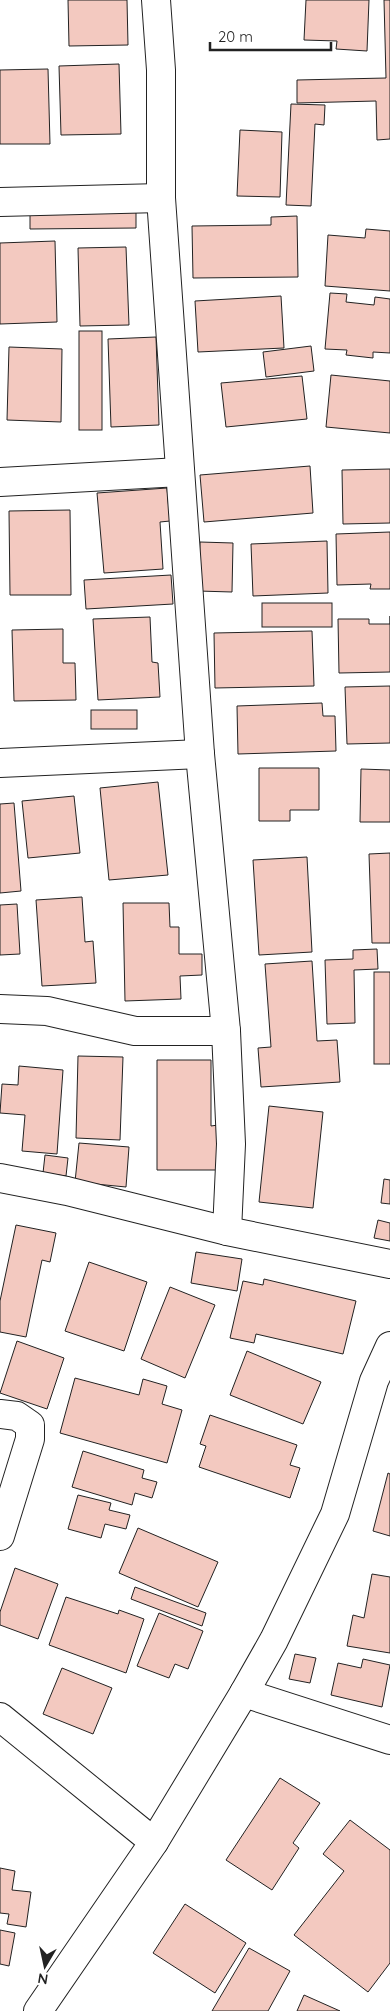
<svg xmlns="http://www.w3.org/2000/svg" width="390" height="2011" font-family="Quicksand,sans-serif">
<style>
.building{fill:#f3c9c0;stroke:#222}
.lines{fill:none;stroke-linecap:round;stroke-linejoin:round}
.street-casing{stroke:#222;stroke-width:30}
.street{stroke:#fff;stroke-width:28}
</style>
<rect width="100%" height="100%" fill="#fff"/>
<!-- building -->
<g class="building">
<path d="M68,0H127L128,45L69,46Z"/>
<path d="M306,0H369L367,51L336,49L337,41L304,40Z"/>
<path d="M384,0H390V139L377,140L376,101L297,103V80L386,78Z"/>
<path d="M119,64L121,134L61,135L59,66Z"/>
<path d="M48,69L50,144H0V70Z"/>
<path d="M291,104L325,105L324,125L315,124L311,206L286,205Z"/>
<path d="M240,130L282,132L280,197L237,196Z"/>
<path d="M136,208V228L30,229V210Z"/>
<path d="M297,216L298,277L193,278L192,226L271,225V217Z"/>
<path d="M366,229L390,231V291L325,286L328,235L365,238Z"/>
<path d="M55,241L57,322L0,324V243Z"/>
<path d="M126,247L129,325L80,326L78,248Z"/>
<path d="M330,293L347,294L346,302L374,305L375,297L390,299V353L373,352V358L346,355L347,350L325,349Z"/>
<path d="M281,296L284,348L198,352L195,301Z"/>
<rect x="79" y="331" width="23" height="99"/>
<path d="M156,337L159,425L111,427L108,339Z"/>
<path d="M311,346L314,371L266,377L263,352Z"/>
<path d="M9,347L62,349L61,422L7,420Z"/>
<path d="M331,375L390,381V433L326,427Z"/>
<path d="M302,376L307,419L226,427L221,383Z"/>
<path d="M310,466L313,513L204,522L200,475Z"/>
<path d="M390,469V523L343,524L342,470Z"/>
<path d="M167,488L170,521L160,522L163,569L104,573L97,493Z"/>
<path d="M70,510L71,595H10L9,511Z"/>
<path d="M390,532V589H370L371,584L337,585L336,534Z"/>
<path d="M327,541L328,593L253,596L251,544Z"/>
<path d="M200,542L233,543L232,592L198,591Z"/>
<path d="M171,575L173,604L86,609L84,580Z"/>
<rect x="262" y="603" width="70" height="24"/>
<path d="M390,616V672L339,673L338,619H369V624H390Z"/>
<path d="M150,617L152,662L158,663L160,697L98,700L93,619Z"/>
<path d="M63,629V663H75L76,700L14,701L12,630Z"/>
<path d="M312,631L314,686L215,688L214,633Z"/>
<path d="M390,686V743L347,744L345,687Z"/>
<path d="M322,703L323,716H335L336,751L238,754L237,706Z"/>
<rect x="91" y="710" width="46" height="19"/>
<path d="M259,768H319V810H290V821H259Z"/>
<path d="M361,769L390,770V822H360Z"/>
<path d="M158,782L168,875L109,880L100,788Z"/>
<path d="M74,796L80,853L28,858L22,801Z"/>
<path d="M14,803L21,891L0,893V804Z"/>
<path d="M390,853V943H372L369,854Z"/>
<path d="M307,857L312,952L259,955L253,860Z"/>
<path d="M82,897L85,942L93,941L96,983L42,986L36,900Z"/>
<path d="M123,903H169L170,927H179V954H202V975L180,976L181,999L125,1001Z"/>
<path d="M17,904L20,954L0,955V905Z"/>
<path d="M377,949L378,969L354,970L355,1023L327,1024L325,960L353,959V950Z"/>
<path d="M312,961L317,1041L337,1040L340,1082L261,1087L258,1048L271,1047L265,964Z"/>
<rect x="374" y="972" width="16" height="92"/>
<path d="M78,1056L123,1057L120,1140L76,1138Z"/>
<path d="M157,1060H211V1126L218,1125V1170H157Z"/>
<path d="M19,1066L63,1070L57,1154L22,1151L25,1115L0,1113L2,1084L18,1085Z"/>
<path d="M269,1106L323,1112L313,1208L259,1202Z"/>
<path d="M79,1143L129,1147L126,1187L75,1182Z"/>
<path d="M45,1155L68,1158L66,1176L43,1173Z"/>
<path d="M384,1179L390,1180V1204L381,1203Z"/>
<path d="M378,1220L390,1223V1241L374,1238Z"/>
<path d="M16,1225L56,1233L50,1262L42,1260L26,1337L0,1332V1301Z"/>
<path d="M196,1252L242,1259L237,1291L191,1283Z"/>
<path d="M89,1262L147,1282L124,1351L65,1331Z"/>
<path d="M264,1279L356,1301L343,1354L256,1334L254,1343L230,1338L243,1281L263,1285Z"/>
<path d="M170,1287L215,1305L185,1378L141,1359Z"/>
<path d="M17,1341L64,1358L47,1409L0,1393Z"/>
<path d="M247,1351L321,1382L303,1424L230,1395Z"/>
<path d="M75,1378L139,1395L143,1379L167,1386L162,1404L182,1410L167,1463L60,1433Z"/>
<path d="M210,1415L297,1445L290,1465L300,1468L290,1498L199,1467L206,1446L200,1444Z"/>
<path d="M83,1451L144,1470L142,1478L157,1482L152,1498L135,1493L132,1505L72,1487Z"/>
<path d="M388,1473L390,1474V1536L373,1531Z"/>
<path d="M78,1495L111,1503L109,1510L130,1515L126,1529L105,1524L101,1538L68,1529Z"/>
<path d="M138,1528L218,1562L198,1607L119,1573Z"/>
<path d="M15,1568L58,1584L38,1639L0,1625V1612Z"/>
<path d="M372,1574L390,1577V1653L347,1646L353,1615L364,1618Z"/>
<path d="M135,1587L206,1613L202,1626L131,1599Z"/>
<path d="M66,1597L118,1614L119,1610L144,1619L126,1673L49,1645Z"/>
<path d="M159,1613L203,1631L188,1669L175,1664L169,1678L137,1666Z"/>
<path d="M295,1654L316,1658L310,1683L289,1679Z"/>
<path d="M363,1659L390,1665L382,1707L331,1695L338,1663L361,1668Z"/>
<path d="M62,1668L112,1688L93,1734L43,1714Z"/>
<path d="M280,1778L320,1803L293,1843L299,1848L272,1890L226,1860Z"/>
<path d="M350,1820L390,1850V1963L368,1992L294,1935L344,1871L323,1854Z"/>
<path d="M0,1868L15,1871L12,1890L31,1892L26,1927L7,1924L9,1914L0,1913Z"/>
<path d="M185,1904L246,1943L215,1993L153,1953Z"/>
<path d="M0,1930L15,1933L9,1966L0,1964Z"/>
<path d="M249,1948L290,1971L268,2011H212Z"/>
<path d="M304,1995L340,2011H297Z"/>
</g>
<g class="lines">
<defs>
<g id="street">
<path d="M156,0L161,70V198L200,754L226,1031L231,1144L227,1231"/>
<path d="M0,202L161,198"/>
<path d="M0,482L180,472"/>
<path d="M0,763L200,754"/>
<path d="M0,1009L47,1011L135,1031H226"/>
<path d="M0,1178L67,1191L227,1231L390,1264"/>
<path d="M0,1414L17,1416L30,1425V1439L0,1536"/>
<path d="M244,1693L390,1740"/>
<path d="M0,1717L154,1842"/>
<path d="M38,2011L154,1842L244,1693L274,1640L335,1514L374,1381L390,1346"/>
</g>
</defs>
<!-- street casing -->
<use href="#street" class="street-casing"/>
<!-- street -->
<use href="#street" class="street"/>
</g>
<!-- north arrow -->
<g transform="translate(45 1966) rotate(189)" stroke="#ffffff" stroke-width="4" paint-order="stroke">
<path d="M0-4L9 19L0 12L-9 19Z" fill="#222222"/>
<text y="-8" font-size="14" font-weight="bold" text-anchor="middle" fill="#222222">N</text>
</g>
<!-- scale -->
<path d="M210 42v8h121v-8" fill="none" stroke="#222222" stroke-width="2.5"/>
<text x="218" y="42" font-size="15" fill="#222222" stroke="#ffffff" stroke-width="4" paint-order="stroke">20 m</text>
</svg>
